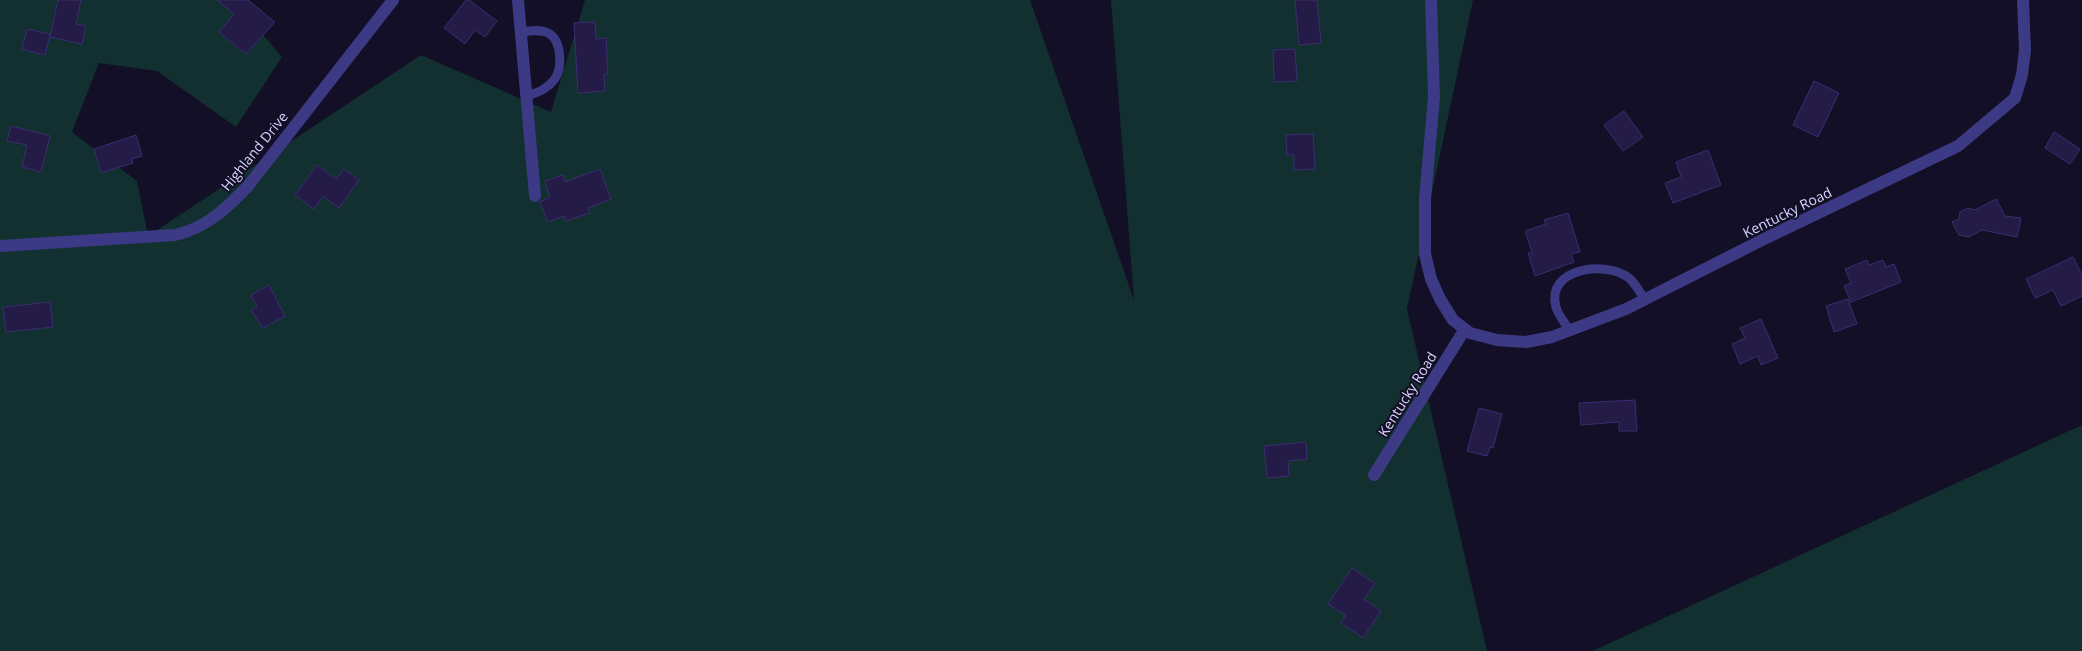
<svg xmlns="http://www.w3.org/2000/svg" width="2082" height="651" font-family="'Open Sans',sans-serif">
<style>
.green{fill:#12302f}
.building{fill:#241b47;stroke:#3b2d73}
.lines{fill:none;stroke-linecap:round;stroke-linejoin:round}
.service{stroke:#3d3a85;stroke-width:9}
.minor{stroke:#3d3a85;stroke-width:12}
.labels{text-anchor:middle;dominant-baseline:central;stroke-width:4;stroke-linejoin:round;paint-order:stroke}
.street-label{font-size:14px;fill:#d9d4ff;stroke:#130f26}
</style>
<rect width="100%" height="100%" fill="#130f26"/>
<!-- green -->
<g class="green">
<path d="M0,0H234L282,57L236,127L157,71L99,63L72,132L137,181L148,236L421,55L551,112L585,0H1030L1134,300L1111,0H1473L1407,309L1487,651H0Z"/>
<path d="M2082,425V651H1593L1599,648Z"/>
</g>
<!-- building -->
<g class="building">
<path d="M58,0H81L76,24L86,26L82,44L50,37Z"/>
<path d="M217,0H248L275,22L246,54L219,32L234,14Z"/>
<path d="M466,0H469L497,21L485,37L475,30L465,44L444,28Z"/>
<path d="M1295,0H1317L1321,43L1299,45Z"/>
<path d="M595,22L596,39L606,38L608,74H604L605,91L578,93L574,23Z"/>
<path d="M27,29L50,34L45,55L22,49Z"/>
<path d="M1295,49L1297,81L1274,82L1273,50Z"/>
<path d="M1814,81L1839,93L1818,137L1793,125Z"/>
<path d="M1624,111L1643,137L1623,151L1604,125Z"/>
<path d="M11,126L50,136L41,172L22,167L27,145L7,141Z"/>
<path d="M2054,132L2080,149L2070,164L2045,148Z"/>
<path d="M1313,134L1315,169L1294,170V155H1287L1286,135Z"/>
<path d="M136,135L142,156L132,159L133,163L101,173L94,149Z"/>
<path d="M1708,150L1721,185L1673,203L1665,183L1681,177L1676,162Z"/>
<path d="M317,165L336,179L344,169L359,180L339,208L323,196L314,209L295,195Z"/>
<path d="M600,169L611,199L588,208L590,213L566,221L564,216L548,222L540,202L550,197L545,181L563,175L565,182Z"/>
<path d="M1996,199L2005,216L2021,218L2017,237L1982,230L1969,237L1959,235L1952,222L1959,219L1960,212L1968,208L1975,210Z"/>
<path d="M1568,213L1580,252L1571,254L1574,262L1535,276L1528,253L1532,252L1525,231L1546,224L1544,220Z"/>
<path d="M2073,257L2082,275V296L2061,306L2053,290L2035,298L2026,279Z"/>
<path d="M1867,260L1869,265L1883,260L1886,267L1894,264L1901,282L1851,302L1844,286L1851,283L1845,269Z"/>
<path d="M269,285L285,316L263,328L251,310L257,307L251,295Z"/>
<path d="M1848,299L1857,324L1834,332L1826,306Z"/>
<path d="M50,302L53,327L6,332L3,307Z"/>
<path d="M1761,319L1778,358L1761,365L1758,356L1740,364L1732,344L1745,338L1740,328Z"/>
<path d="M1635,400L1637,431H1619V422L1581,425L1579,403Z"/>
<path d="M1479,408L1502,414L1493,448L1490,447L1487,456L1467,451Z"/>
<path d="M1306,442L1307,459L1288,461L1289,476L1267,478L1264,446Z"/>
<path d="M1352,568L1375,584L1364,599L1381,611L1363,638L1341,623L1346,615L1328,604Z"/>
</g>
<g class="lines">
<!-- service -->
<g class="service">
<path d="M521,32C530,31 540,29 548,33C562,40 563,69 554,80C547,89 538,92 528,96"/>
<path d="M1569,330C1565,323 1558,315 1556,307C1545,268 1606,260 1629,278C1635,283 1640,293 1645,299"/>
</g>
<!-- minor -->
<g class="minor">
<path d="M518,0L535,196"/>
<path d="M1431,0L1434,97L1425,199V254L1431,279L1440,299L1453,320L1470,333L1497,340L1526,342L1552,337L1626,309L1766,238L1958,146L2015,98L2022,75L2025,50L2023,0"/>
<path d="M0,246L175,235C206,228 226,209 248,186L393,0"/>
<path d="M1374,475L1465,329"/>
</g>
</g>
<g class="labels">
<!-- street labels -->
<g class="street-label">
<text transform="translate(254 151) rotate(-51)">Highland Drive</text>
<text transform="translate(1787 212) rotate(-26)">Kentucky Road</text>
<text transform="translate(1407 394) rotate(-58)">Kentucky Road</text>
</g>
</g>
</svg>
